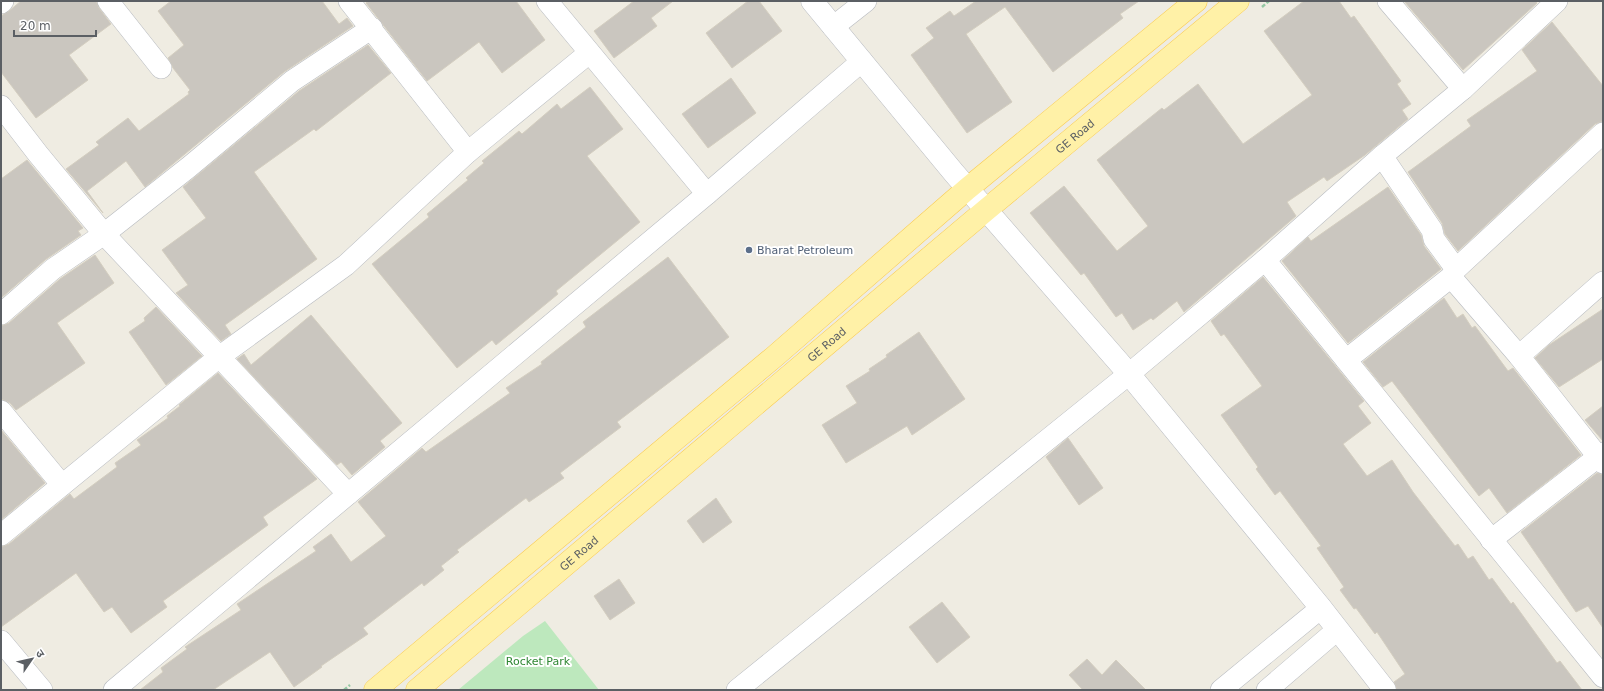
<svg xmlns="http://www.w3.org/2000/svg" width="1604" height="691" font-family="'DejaVu Sans','Noto Sans Devanagari',sans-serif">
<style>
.green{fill:#bde8bd}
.building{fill:#cac6bf;stroke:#d4cec0}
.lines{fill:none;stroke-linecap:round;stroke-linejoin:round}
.minor-casing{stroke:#b8bbc0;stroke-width:22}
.tertiary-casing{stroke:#b8bbc0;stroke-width:23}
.primary-casing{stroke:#facb50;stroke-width:23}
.path{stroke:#94c7a3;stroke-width:2.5;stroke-dasharray:4 2;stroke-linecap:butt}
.minor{stroke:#fff;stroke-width:21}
.tertiary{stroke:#fff;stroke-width:22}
.primary{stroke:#fff1a7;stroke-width:22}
.service-dot{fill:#5c6f8a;stroke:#fff;stroke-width:1.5}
.labels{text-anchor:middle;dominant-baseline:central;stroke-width:4;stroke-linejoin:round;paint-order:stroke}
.street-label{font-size:11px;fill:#5b5f64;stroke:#fff}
.service-label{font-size:11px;fill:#4e5e75;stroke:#fff;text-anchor:start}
.park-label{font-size:11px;fill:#2f8733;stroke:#fff}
</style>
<rect width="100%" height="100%" fill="#efece2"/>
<!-- green -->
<path class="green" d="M545,621L599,690H458L523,636Z"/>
<!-- building -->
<g class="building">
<path d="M21,1H96L99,8L111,24L69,55L88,80L36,118L1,72V16L9,11Z"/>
<path d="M171,1H322L339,24L347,18L353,26L284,72L145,187L126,161L87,191L103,213L66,169L99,145L96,142L128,118L139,131L189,94L188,92L190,90L173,68L168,58L184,45L158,11Z"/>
<path d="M369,1H516L545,40L502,73L479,42L427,81L366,3Z"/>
<path d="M634,1H673L651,18L657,26L614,58L594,31Z"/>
<path d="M748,1H759L782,31L732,68L706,33Z"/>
<path d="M976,1H1139L1120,14L1123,18L1053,72L1005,7L966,34L1012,102L967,133L911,55L934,38L926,28L950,11L954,16Z"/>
<path d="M1304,1H1339L1351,18L1354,16L1401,81L1397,84L1411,104L1402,110L1408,119L1365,155L1327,181L1324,177L1287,202L1296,216L1184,312L1177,301L1153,320L1151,318L1133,330L1122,313L1116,317L1084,273L1081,275L1030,213L1064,186L1117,251L1148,226L1097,160L1162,108L1164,110L1198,84L1243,144L1312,95L1264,31Z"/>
<path d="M1404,1H1535L1537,3L1463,70Z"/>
<path d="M1552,22L1603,86V121L1595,124L1458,251L1445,234L1442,223L1408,172L1471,126L1467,120L1537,71L1522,50Z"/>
<path d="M368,45L391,73L316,131L314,129L254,172L317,259L225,325L231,334L221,341L176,293L188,285L162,250L206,218L183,187L299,91Z"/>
<path d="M731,78L756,113L708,148L682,114Z"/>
<path d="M590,87L623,129L587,156L640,222L556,291L558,294L496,345L492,340L457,368L372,264L429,217L427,214L468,180L466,178L484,163L482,161L519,131L522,134L557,104L561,109Z"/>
<path d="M27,160L83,228L78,231L81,235L45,260L1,298V179Z"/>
<path d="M1388,187L1421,235L1424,246L1441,269L1348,343L1282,261L1308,237L1311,241Z"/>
<path d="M95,255L114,283L57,323L85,363L16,410L10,403L1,399V326L9,323L60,279Z"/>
<path d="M668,257L729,337L617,422L621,427L560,473L564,478L529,502L526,498L457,550L459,552L441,566L444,570L424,586L422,583L363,628L368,634L321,666L322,667L294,687L270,652L213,690H140L163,672L161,668L187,649L185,647L241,610L237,604L316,551L313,547L331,534L351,562L386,536L358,502L422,448L426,452L510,393L506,388L542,364L541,362L586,327L583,322Z"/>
<path d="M1263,277L1364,401L1358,406L1371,423L1343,444L1367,476L1392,460L1413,492L1455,546L1458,544L1468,559L1473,556L1489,580L1492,578L1511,604L1513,602L1557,663L1560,661L1582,690H1397L1394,682L1405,674L1377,632L1375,634L1356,608L1354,609L1340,590L1344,587L1317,548L1321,546L1280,491L1275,495L1256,469L1258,467L1221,415L1262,386L1224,334L1221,336L1211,321Z"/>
<path d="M1444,298L1457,318L1463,314L1472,328L1475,326L1508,371L1513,368L1581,455L1507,513L1489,488L1479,496L1392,381L1383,387L1363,362Z"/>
<path d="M156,307L202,356L166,385L129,332L145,321L144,318Z"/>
<path d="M1603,309V359L1559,387L1535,358L1549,345Z"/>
<path d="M311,315L402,423L380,441L385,447L352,475L341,462L337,465L237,359L244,354L251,365Z"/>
<path d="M919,332L965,399L912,435L907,426L846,463L822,425L857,403L846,386L870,371L869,369L887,357L886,355Z"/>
<path d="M218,373L317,479L263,517L268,525L163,601L167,607L131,633L112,607L104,612L76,573L1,627V547L9,544L70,494L74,499L117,467L115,463L141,445L137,440L168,418L167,416L180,406L179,405Z"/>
<path d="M1603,406V441L1585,420Z"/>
<path d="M1,430L45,483L1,520Z"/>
<path d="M1068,438L1103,488L1079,505L1046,457Z"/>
<path d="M1597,473L1603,475V628L1588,606L1576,612L1521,532Z"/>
<path d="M716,498L732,522L703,543L687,521Z"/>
<path d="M619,579L635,603L610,620L594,596Z"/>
<path d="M942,602L970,637L937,663L909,627Z"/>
<path d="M1087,659L1102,675L1116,660L1146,690H1083L1069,675Z"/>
</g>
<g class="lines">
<defs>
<g id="minor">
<path d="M108,1L161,68"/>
<path d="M349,1L468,152"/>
<path d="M547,1L707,194"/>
<path d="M1388,1L1463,89"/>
<path d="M1,3L3,1"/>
<path d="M833,27L866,1"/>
<path d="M1,106L38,154L104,234L348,494"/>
<path d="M1382,156L1432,230L1434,239L1456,269"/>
<path d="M1265,260L1603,677"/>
<path d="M1451,277L1519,356L1603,463"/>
<path d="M1,314L53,269L104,234L189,167L292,81L372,28"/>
<path d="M1519,356L1603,282"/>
<path d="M1346,360L1451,277L1456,269L1603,133"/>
<path d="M1,411L62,485"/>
<path d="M1,535L219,357L346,265L468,152L589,53"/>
<path d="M1491,540L1603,453"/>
<path d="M1,641L42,690"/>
<path d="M114,690L707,194L862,61"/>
<path d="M737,690L1129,374L1265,260L1382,156L1463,89L1557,1"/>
<path d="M1221,690L1321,608"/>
<path d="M1267,690L1337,630"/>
</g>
<path id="tertiary" d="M812,1L954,173L1129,374L1321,608L1385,690"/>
<g id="primary">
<path d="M375,690L774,357L967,189L1196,1"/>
<path id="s1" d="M417,690L986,210L1238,1"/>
</g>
</defs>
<!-- minor casing -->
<use href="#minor" class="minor-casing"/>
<!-- tertiary casing -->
<use href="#tertiary" class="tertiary-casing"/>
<!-- primary casing -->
<use href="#primary" class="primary-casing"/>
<!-- path -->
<g class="path">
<path d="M1262,7L1269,1"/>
<path d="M344,690L350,685"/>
</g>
<!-- minor -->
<use href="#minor" class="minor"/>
<!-- tertiary -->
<use href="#tertiary" class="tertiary"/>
<!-- primary -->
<use href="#primary" class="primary"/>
</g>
<!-- markers -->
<circle class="service-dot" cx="749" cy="250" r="4"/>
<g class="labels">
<!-- street labels -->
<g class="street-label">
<text stroke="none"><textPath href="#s1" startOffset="860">GE Road</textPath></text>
<text stroke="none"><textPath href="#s1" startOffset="536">GE Road</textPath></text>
<text stroke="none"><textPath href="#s1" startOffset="212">GE Road</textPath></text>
</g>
<!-- service labels -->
<g class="service-label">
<text x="757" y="250">Bharat Petroleum</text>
</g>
<!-- park labels -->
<g class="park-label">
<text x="538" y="661">Rocket Park</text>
</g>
</g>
<!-- border -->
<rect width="1604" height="691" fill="none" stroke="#5b5f64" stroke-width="4"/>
<!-- north arrow -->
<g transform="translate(32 659) rotate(56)" stroke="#ffffff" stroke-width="3" paint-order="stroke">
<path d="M0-3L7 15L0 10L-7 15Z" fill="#5b5f64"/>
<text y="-6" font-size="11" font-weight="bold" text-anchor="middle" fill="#5b5f64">उ</text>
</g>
<!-- scale -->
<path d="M14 30v6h82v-6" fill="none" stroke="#5b5f64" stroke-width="2"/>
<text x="20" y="30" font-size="12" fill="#5b5f64" stroke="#ffffff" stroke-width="3" paint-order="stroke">20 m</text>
</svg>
